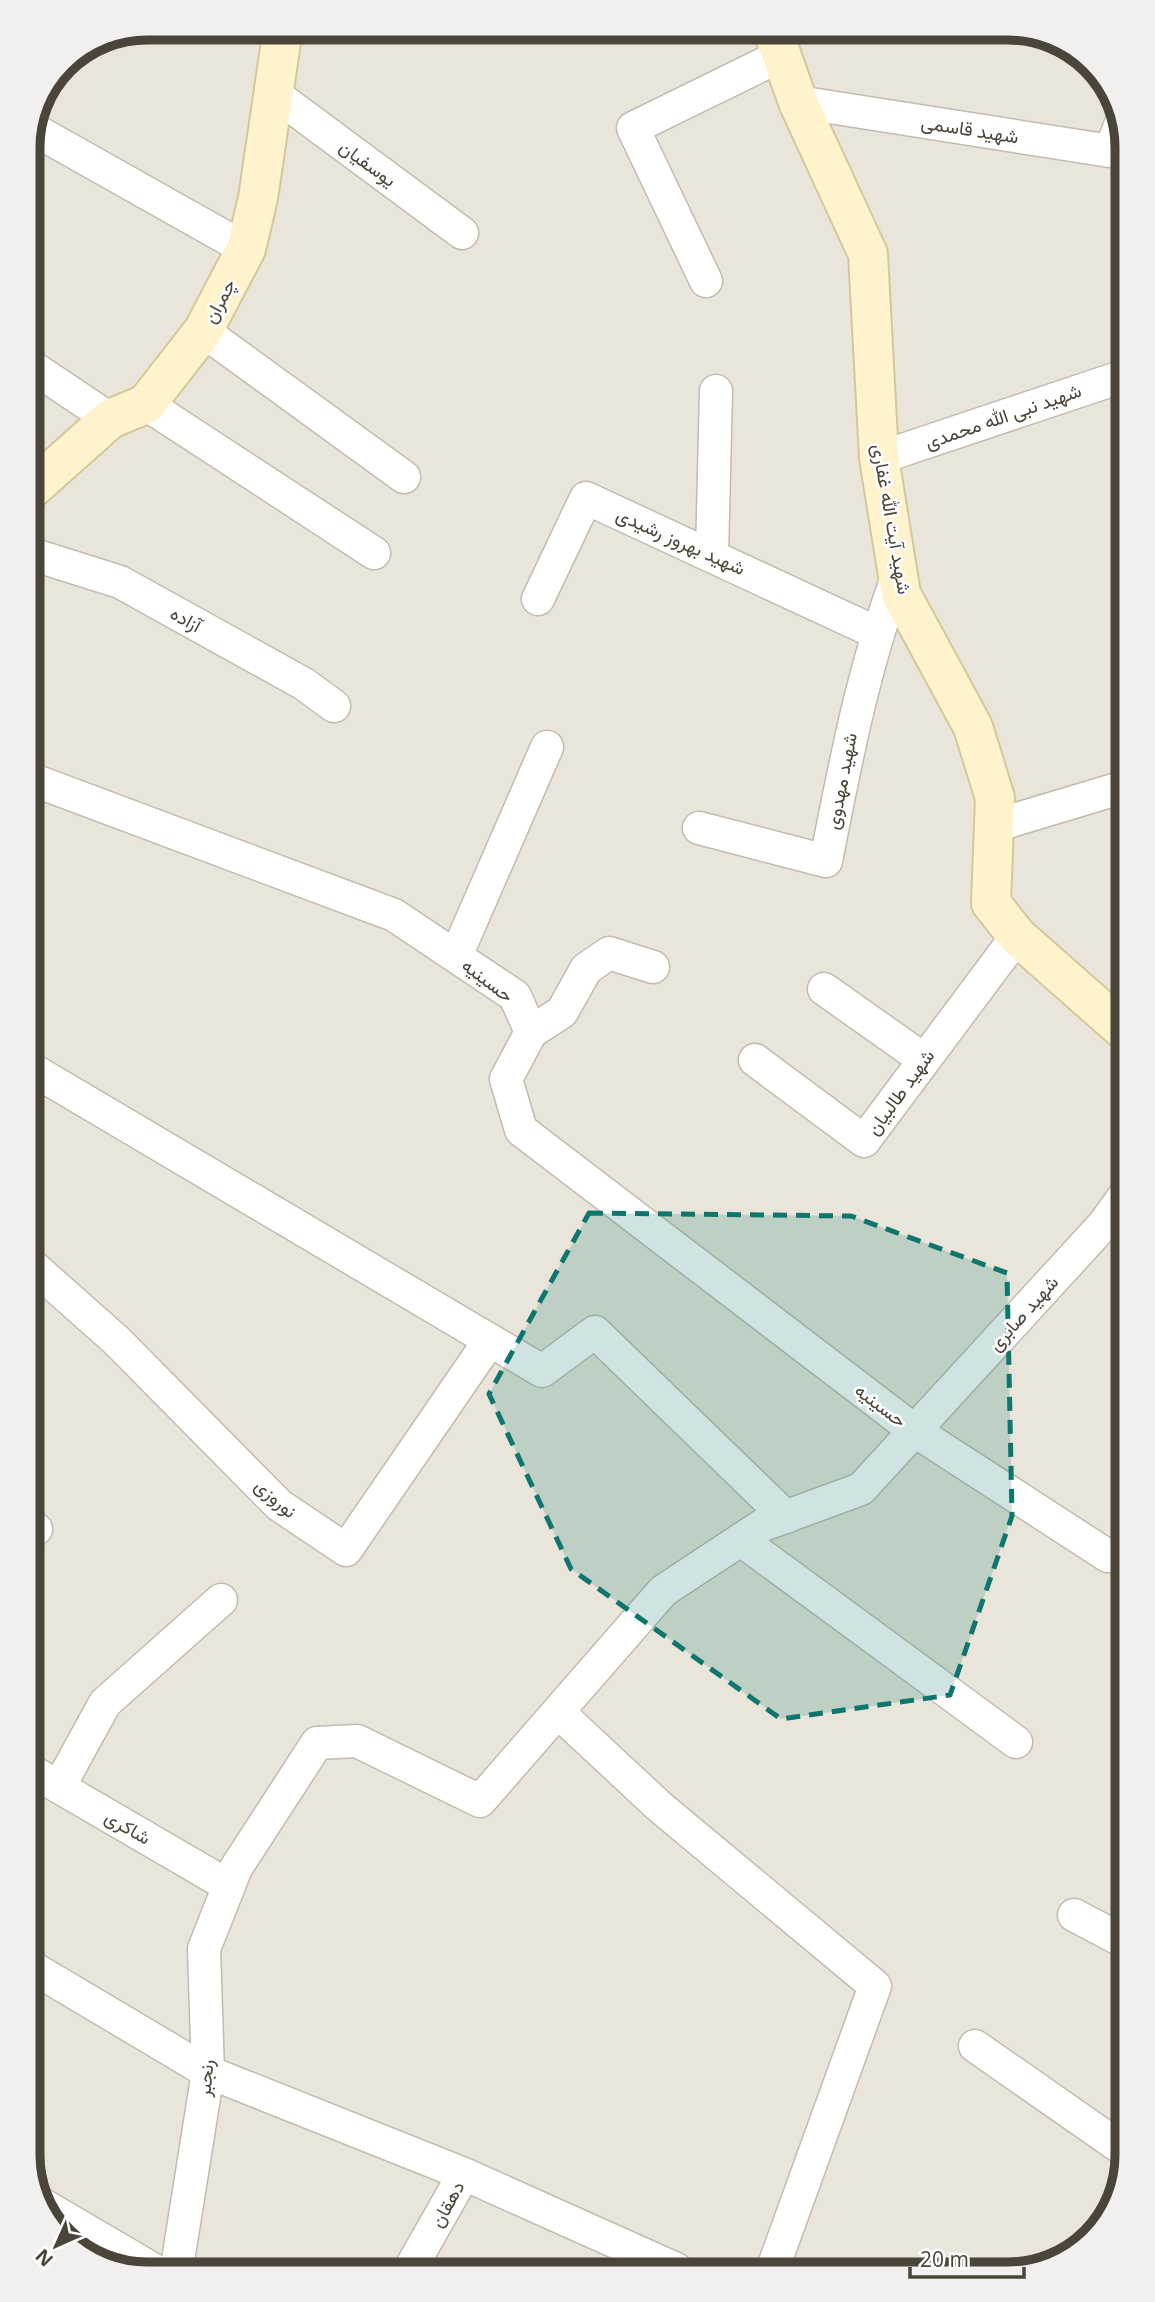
<svg xmlns="http://www.w3.org/2000/svg" width="1155" height="2302" font-family="'Open Sans',Vazirmatn,sans-serif">
<style>
.residential{fill:#eae5da}
.lines{fill:none;stroke-linecap:round;stroke-linejoin:round}
.street-casing{stroke:#c2bbae;stroke-width:35}
.secondary-casing{stroke:#d6c79b;stroke-width:42}
.street{stroke:#fff;stroke-width:32}
.secondary{stroke:#fff3cd;stroke-width:38}
.marked{fill:#0f766e;fill-opacity:0.2;stroke:#0f766e;stroke-width:5;stroke-dasharray:14 9;stroke-linejoin:round}
.labels{text-anchor:middle;dominant-baseline:central;stroke-width:5;stroke-linejoin:round;paint-order:stroke}
.street-label{font-size:19px;fill:#4b4439;stroke:#fff}
.rim{fill:none;stroke:#4b4439;stroke-width:9}
</style>
<rect width="100%" height="100%" fill="#f6f3ec"/>
<!-- residential -->
<path class="residential" d="M1016,28L1080,52L1118,102L1127,148V2155L1107,2221L1053,2265L140,2274L81,2254L37,2200L28,2154V140L63,63L102,37Z"/>
<g class="lines">
<defs>
<g id="street">
<path d="M273,93L462,233"/>
<path d="M798,102L1110,151L1122,121"/>
<path d="M33,129L246,249"/>
<path d="M706,281L633,128L782,55"/>
<path d="M203,331L404,477"/>
<path d="M28,364L110,419"/>
<path d="M146,404L374,553"/>
<path d="M879,458L1127,375"/>
<path d="M28,553L120,582L304,684L334,706"/>
<path d="M712,554L716,391"/>
<path d="M538,599L586,498L877,633"/>
<path d="M28,778L394,915L515,996L531,1032L506,1079L521,1130L915,1431L1108,1556"/>
<path d="M994,826L1127,786"/>
<path d="M699,828L826,861C845,764 863,669 898,575"/>
<path d="M456,956L547,747"/>
<path d="M824,989L923,1059"/>
<path d="M531,1032L562,1012L586,969L609,953L653,967"/>
<path d="M755,1060L864,1141L1017,936"/>
<path d="M28,1067L542,1371L595,1332L786,1517"/>
<path d="M28,1262L117,1341L279,1505L346,1550L490,1340"/>
<path d="M28,1524L36,1529"/>
<path d="M741,1540L1016,1742"/>
<path d="M558,1712L660,1807L875,1986L773,2268"/>
<path d="M28,1769L229,1886"/>
<path d="M59,1787L105,1703L221,1600"/>
<path d="M1074,1915L1127,1943"/>
<path d="M28,1965L208,2072L464,2174L676,2269"/>
<path d="M975,2046L1127,2152"/>
<path d="M40,2203L161,2274"/>
<path d="M409,2271L464,2174"/>
<path d="M176,2273L208,2072L204,1949L236,1868L317,1743L357,1741L480,1801L663,1591L763,1525L861,1489L1104,1224L1127,1192"/>
</g>
<g id="secondary">
<path d="M773,31L798,102L868,254L879,458L901,594L973,727L995,798L991,903L1017,936L1127,1033"/>
<path d="M28,492L110,419L146,404L203,331L246,249L258,198L282,35"/>
</g>
</defs>
<!-- street casing -->
<use href="#street" class="street-casing"/>
<!-- secondary casing -->
<use href="#secondary" class="secondary-casing"/>
<!-- street -->
<use href="#street" class="street"/>
<!-- secondary -->
<use href="#secondary" class="secondary"/>
</g>
<!-- marked area -->
<path class="marked" d="M589,1213L851,1216L1007,1273L1012,1516L950,1695L781,1719L571,1569L489,1394Z"/>
<g class="labels">
<!-- street labels -->
<g class="street-label">
<text transform="translate(970 129) rotate(9)">شهید قاسمی</text>
<text transform="translate(368 163) rotate(36)">یوسفیان</text>
<text transform="translate(219 301) rotate(-62)">چمران</text>
<text transform="translate(1003 416) rotate(-19)">شهید نبی الله محمدی</text>
<text transform="translate(892 519) rotate(80)">شهید آیت الله غفاری</text>
<text transform="translate(681 541) rotate(24)">شهید بهروز رشیدی</text>
<text transform="translate(186 619) rotate(29)">آزاده</text>
<text transform="translate(841 781) rotate(-79)">شهید مهدوی</text>
<text transform="translate(488 980) rotate(37)">حسینیه</text>
<text transform="translate(900 1092) rotate(-54)">شهید طالبیان</text>
<text transform="translate(1023 1313) rotate(-48)">شهید صابری</text>
<text transform="translate(881 1405) rotate(37)">حسینیه</text>
<text transform="translate(276 1498) rotate(41)">نوروزی</text>
<text transform="translate(128 1827) rotate(30)">شاکری</text>
<text transform="translate(205 2078) rotate(-85)">رنجبر</text>
<text transform="translate(447 2204) rotate(-61)">دهقان</text>
</g>
</g>
<!-- crop -->
<path d="M0 0H1155V2302H0ZM147 40H1008A107 107 0 0 1 1115 147V2155A107 107 0 0 1 1008 2262H147A107 107 0 0 1 40 2155V147A107 107 0 0 1 147 40Z" fill="#f1f0ef" fill-rule="evenodd"/>
<path class="rim" d="M147 40H1008A107 107 0 0 1 1115 147V2155A107 107 0 0 1 1008 2262H147A107 107 0 0 1 40 2155V147A107 107 0 0 1 147 40Z"/>
<!-- north arrow -->
<g transform="translate(56 2246) rotate(225)" stroke="#ffffff" stroke-width="5" paint-order="stroke">
<path d="M0-5L12 26L0 18L-12 26Z" fill="#4b4439"/>
<text y="-10" font-size="19" font-weight="bold" text-anchor="middle" fill="#4b4439">N</text>
</g>
<!-- scale -->
<path d="M910 2267v10h114v-10" fill="none" stroke="#4b4439" stroke-width="3.5"/>
<text x="920" y="2267" font-size="21" fill="#4b4439" stroke="#ffffff" stroke-width="5" paint-order="stroke">20 m</text>
</svg>
